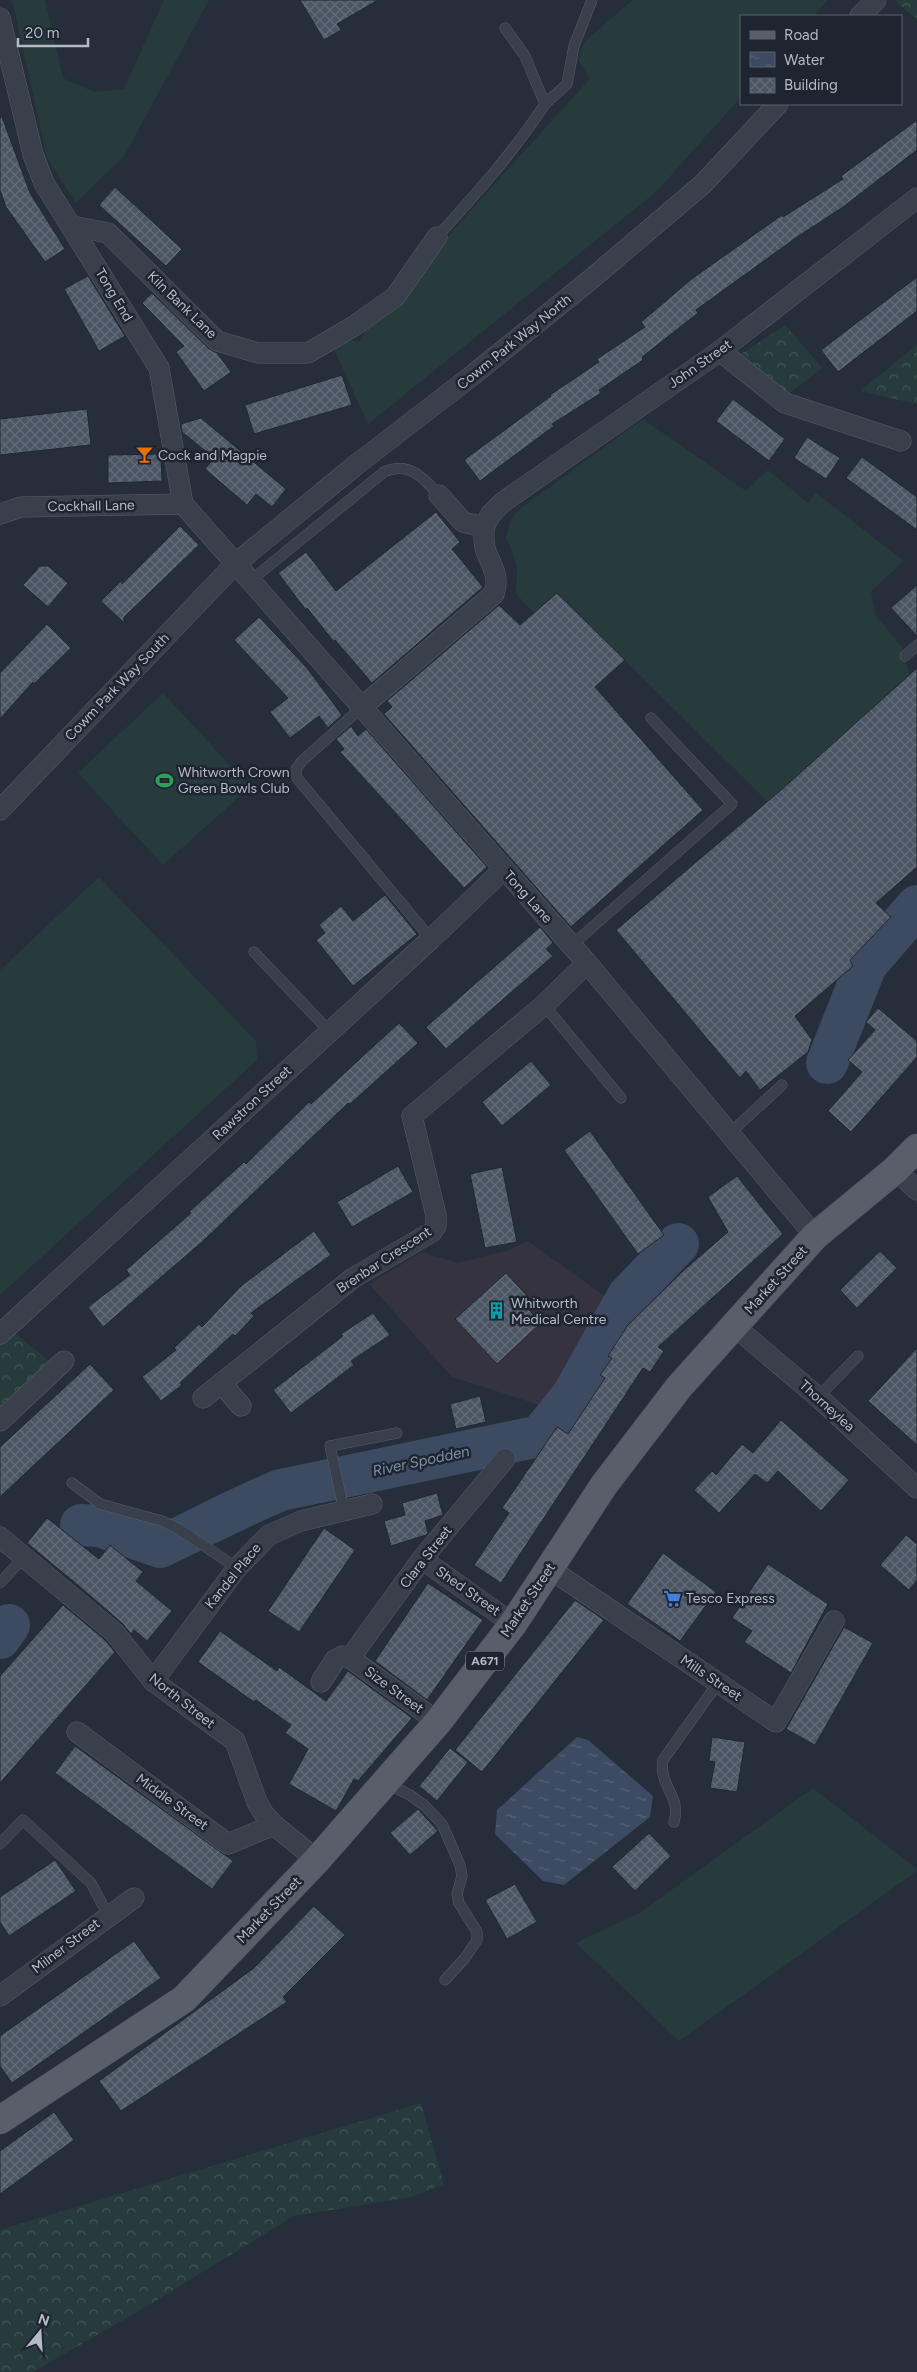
<svg xmlns="http://www.w3.org/2000/svg" width="917" height="2372" font-family="Figtree,sans-serif">
<style>
.medical{fill:#35333f}
.grass{fill:#283b3c}
.forest{fill:url(#forest-crowns)}
.water{fill:url(#water-ripples)}
.lines{fill:none;stroke-linecap:round;stroke-linejoin:round}
.river{stroke:#3c4b62;stroke-width:42}
.building{fill:url(#building-cross-hatch);stroke:#202732}
.lane-casing{stroke:#575e69;stroke-width:11}
.street-casing{stroke:#575e69;stroke-width:21}
.primary-casing{stroke:#424954;stroke-width:29}
.lane{stroke:#39404b;stroke-width:10}
.street{stroke:#39404b;stroke-width:20}
.primary{stroke:#575f6b;stroke-width:28}
.labels{text-anchor:middle;dominant-baseline:central;stroke-width:5;stroke-linejoin:round;paint-order:stroke}
.shield{fill:#1e2530;stroke:#878e99;stroke-width:1}
.shield-label{font-size:12px;font-weight:bold;fill:#b4bbc6}
.street-label{font-size:14px;fill:#b4bbc6;stroke:#1e2530}
.poi-label{font-size:14px;fill:#b4bbc6;stroke:#1e2530;text-anchor:start}
.water-label{font-size:15px;font-style:italic;fill:#7e91ab;stroke:#1e2530}
</style>
<defs>
<pattern id="forest-crowns" width="20" height="18" patternUnits="userSpaceOnUse" patternTransform="scale(1.25)"><rect width="20" height="18" fill="#283b3c"/><path d="M2 6a3 3 0 1 1 6 0M12 15a3 3 0 1 1 6 0" fill="none" stroke="#455557"/></pattern>
<pattern id="water-ripples" width="26" height="14" patternUnits="userSpaceOnUse" patternTransform="scale(1.25)"><rect width="26" height="14" fill="#3c4b62"/><path d="M2 4q2-2 4 0t4 0M15 11q2-2 4 0t4 0" fill="none" stroke="#566377"/></pattern>
<pattern id="building-cross-hatch" width="8" height="8" patternUnits="userSpaceOnUse" patternTransform="scale(1.25)"><rect width="8" height="8" fill="#4b5563"/><path d="M0 0l8 8M0 8l8-8" fill="none" stroke="#636c78"/></pattern>
</defs>
<rect width="100%" height="100%" fill="#252e3a"/>
<!-- medical -->
<path class="medical" d="M528,1241L614,1303L555,1410L452,1377L369,1284L422,1252L458,1263L509,1250Z"/>
<!-- grass -->
<g class="grass">
<path d="M12,0H45L63,78L94,92L124,89L164,0H209L124,156L76,203L47,158Z"/>
<path d="M633,0H828L813,16H741V97L657,191L368,424L331,343L345,339L359,342C371,317 395,299 412,278C470,210 530,145 590,79L578,59L584,42Z"/>
<path d="M643,419L746,491L768,470L808,503L816,493L904,561L871,591L875,615L902,647L909,675L768,802L557,593L534,613L515,593C520,568 516,561 506,538L511,519L521,508Z"/>
<path d="M163,693L250,787L163,865L78,773Z"/>
<path d="M99,877L256,1041L257,1060L0,1295V970Z"/>
<path d="M813,1788L917,1869V1871L679,2041L576,1943L641,1912Z"/>
</g>
<!-- forest -->
<g class="forest">
<path d="M894,0H917V19Z"/>
<path d="M785,325L822,368L781,400L732,360Z"/>
<path d="M917,345V404L860,391Z"/>
<path d="M13,1332L49,1361L0,1407V1344Z"/>
<path d="M421,2103L444,2184L412,2197L294,2216L139,2311L33,2372H0V2230Z"/>
</g>
<!-- water -->
<path class="water" d="M577,1737L588,1740L653,1796L650,1817L564,1885L543,1881L495,1834L497,1810Z"/>
<g class="lines">
<!-- river -->
<g class="river">
<path d="M827,1063L866,965L917,906"/>
<path d="M81,1525L99,1526L160,1547C201,1528 239,1507 281,1490L540,1436L573,1395L628,1296L678,1244"/>
<path d="M0,1638L9,1625"/>
</g>
</g>
<!-- building -->
<g class="building">
<path d="M300,0H378L337,24L341,30L324,40Z"/>
<path d="M2,117L30,193L65,249L45,262L6,207L0,190V118Z"/>
<path d="M917,120V150L843,207L797,237L696,310L698,313L642,357L643,360L599,390L601,393L552,424L554,426L480,481L464,460L551,396L550,395L599,362L597,359L645,327L641,322L693,278L782,215L783,217L843,179L841,176Z"/>
<path d="M115,187L182,249L166,266L99,205Z"/>
<path d="M88,276L125,336L99,351L64,289Z"/>
<path d="M917,277V311L838,372L821,350Z"/>
<path d="M152,293L209,349L217,353L231,372L204,391L176,352L184,346L142,303Z"/>
<path d="M342,375L352,405L254,434L245,405Z"/>
<path d="M733,399L785,439L769,461L716,421Z"/>
<path d="M87,409L91,445L0,455V419Z"/>
<path d="M201,418L286,489L272,507L256,494L247,505L205,469L214,458L182,432L181,424Z"/>
<path d="M807,437L840,458L826,479L794,458Z"/>
<path d="M161,454L162,481L108,483V455Z"/>
<path d="M862,457L917,497V530L846,478Z"/>
<path d="M436,512L460,542L452,549L483,587L372,683L335,640L334,642L307,608L306,610L278,573L306,552L336,591Z"/>
<path d="M180,526L199,545L124,617V623L101,601L122,580V584Z"/>
<path d="M40,566H48L68,583L48,607L23,585Z"/>
<path d="M917,585V636L891,608Z"/>
<path d="M557,593L625,660L595,687L703,810L571,927L384,714L392,707L387,701L499,605L520,625Z"/>
<path d="M259,617L307,668L342,715L328,728L319,716L290,738L270,712L288,698L234,640Z"/>
<path d="M47,624L71,648L34,684L33,682L0,719V673Z"/>
<path d="M917,668V867L876,903L891,917L850,960L853,966L795,1016L812,1040L808,1052L760,1090L746,1071L740,1078L616,930L780,791Z"/>
<path d="M351,726L358,736L366,729L487,867L464,888L340,752L344,749L336,739Z"/>
<path d="M385,895L417,934L353,986L316,940L325,933L319,925L341,906L353,921Z"/>
<path d="M540,927L553,943L546,949L553,956L446,1049L426,1027Z"/>
<path d="M878,1008L917,1041V1057L851,1132L828,1111L862,1072L848,1060L875,1030L866,1022Z"/>
<path d="M399,1023L418,1043L350,1104L348,1103L202,1242L103,1327L88,1307L130,1275L126,1270L191,1213L189,1212L244,1162L246,1164L309,1102L311,1104Z"/>
<path d="M531,1061L551,1085L502,1126L482,1102Z"/>
<path d="M590,1131L664,1235L638,1254L564,1150Z"/>
<path d="M398,1166L413,1192L352,1227L337,1202Z"/>
<path d="M502,1167L517,1242L485,1248L470,1174Z"/>
<path d="M737,1176L783,1234L658,1347L664,1351L650,1372L643,1368L501,1583L474,1565L509,1513L502,1508L557,1427L568,1434L605,1378L600,1375L612,1358L608,1356L628,1325L684,1270L728,1232L708,1197Z"/>
<path d="M314,1231L331,1255L251,1313L254,1316L235,1336L233,1334L180,1383L182,1385L161,1401L142,1377L176,1350L174,1348L199,1324L202,1327L241,1286Z"/>
<path d="M880,1251L897,1268L857,1308L840,1290Z"/>
<path d="M506,1273L529,1298L523,1303L541,1323L497,1364L455,1319Z"/>
<path d="M373,1313L390,1335L351,1361L354,1365L291,1413L273,1390L343,1336L341,1334Z"/>
<path d="M917,1348V1445L868,1401Z"/>
<path d="M90,1364L114,1390L0,1497V1447Z"/>
<path d="M480,1396L486,1422L456,1429L450,1404Z"/>
<path d="M781,1420L849,1480L821,1511L778,1471L767,1483L755,1474L719,1513L694,1490L712,1471L716,1475L742,1444L753,1453Z"/>
<path d="M437,1493L443,1515L425,1521L428,1533L426,1535L391,1546L384,1521L405,1515L402,1503Z"/>
<path d="M47,1518L99,1559L110,1545L143,1572L136,1581L172,1611L147,1641L134,1630L131,1634L123,1624L79,1586L27,1543Z"/>
<path d="M324,1528L355,1550L299,1632L268,1611Z"/>
<path d="M906,1535L917,1544V1580L909,1590L880,1565Z"/>
<path d="M663,1553L716,1592L680,1641L627,1604Z"/>
<path d="M768,1564L828,1604L791,1673L744,1642L752,1631L732,1618Z"/>
<path d="M428,1583L483,1620L427,1700L375,1661Z"/>
<path d="M575,1600L604,1620L482,1772L455,1750Z"/>
<path d="M63,1605L106,1641L115,1652L0,1783V1676Z"/>
<path d="M844,1627L873,1643L815,1745L786,1729Z"/>
<path d="M220,1631L277,1671L279,1667L326,1701L348,1671L412,1718L358,1781L354,1779L336,1811L289,1784L308,1749L285,1733L291,1725L256,1700L254,1702L198,1662Z"/>
<path d="M712,1737L745,1742L737,1792L710,1788L715,1762L709,1761Z"/>
<path d="M75,1746L233,1861L212,1889L55,1773Z"/>
<path d="M450,1748L468,1762L437,1801L419,1786Z"/>
<path d="M418,1809L438,1831L410,1855L390,1833Z"/>
<path d="M649,1833L671,1856L635,1891L612,1867Z"/>
<path d="M55,1860L76,1891L9,1936L0,1922V1897Z"/>
<path d="M515,1884L537,1922L507,1939L485,1900Z"/>
<path d="M314,1906L345,1935L283,1997L287,2002L121,2111L99,2081L254,1968Z"/>
<path d="M134,1941L161,1978L12,2083L0,2066V2036Z"/>
<path d="M54,2112L74,2140L0,2194V2151Z"/>
</g>
<g class="lines">
<defs>
<g id="lane">
<path d="M545,104L567,84L574,46L592,0"/>
<path d="M437,237C476,194 513,153 545,104L525,56L505,28"/>
<path d="M250,581L384,472C409,461 424,478 439,495"/>
<path d="M905,656L917,645"/>
<path d="M362,707L302,761L296,769L297,778L431,939"/>
<path d="M571,946L732,804L651,718"/>
<path d="M254,952L330,1032"/>
<path d="M544,1005L621,1098"/>
<path d="M730,1133L782,1085"/>
<path d="M818,1397L858,1356"/>
<path d="M72,1483L100,1504L162,1521L179,1529L237,1568"/>
<path d="M344,1511L330,1446L397,1433"/>
<path d="M0,1583L24,1557"/>
<path d="M387,1784L410,1795L425,1806L442,1824L460,1865L462,1876L457,1894L459,1903L477,1932V1940L465,1958L445,1980"/>
<path d="M674,1822C682,1797 658,1785 663,1760L718,1683"/>
<path d="M0,1844L23,1820L91,1883L108,1915"/>
</g>
<g id="street">
<path d="M860,16L876,0"/>
<path d="M0,18L33,154L44,183L159,368L183,504L587,963L815,1236"/>
<path d="M72,226L108,233L217,341L258,353H308L354,326L395,297L437,237"/>
<path d="M720,351L785,403L901,441"/>
<path d="M439,495L463,522L484,527"/>
<path d="M0,514L21,507L183,504"/>
<path d="M484,527L491,514L503,502L720,351L917,198"/>
<path d="M362,707L494,594C500,575 492,568 486,551C483,544 484,535 484,527"/>
<path d="M0,810L235,564L356,465L474,374L590,280L703,184L778,104"/>
<path d="M895,1170L917,1190"/>
<path d="M734,1326L818,1397L917,1488"/>
<path d="M0,1334L431,939L503,870"/>
<path d="M221,1383L241,1406"/>
<path d="M203,1398L353,1278L432,1232L436,1226V1215L412,1116L544,1005L587,963"/>
<path d="M0,1421L64,1361"/>
<path d="M0,1537L115,1633L153,1681L235,1741L257,1802L264,1814L274,1825L317,1860"/>
<path d="M422,1559L513,1624"/>
<path d="M550,1569L776,1722L834,1621"/>
<path d="M350,1658L422,1559L505,1459"/>
<path d="M153,1681L237,1568L269,1535L301,1521L372,1504"/>
<path d="M321,1682L335,1660L343,1656L350,1658L438,1722"/>
<path d="M77,1732L228,1844L274,1825"/>
<path d="M0,1996L134,1898"/>
</g>
<path id="primary" d="M0,2120L184,1999L317,1860L438,1722L513,1624L604,1485L679,1387L815,1236L895,1170L917,1148"/>
</defs>
<!-- lane casing -->
<use href="#lane" class="lane-casing"/>
<!-- street casing -->
<use href="#street" class="street-casing"/>
<!-- primary casing -->
<use href="#primary" class="primary-casing"/>
<!-- lane -->
<use href="#lane" class="lane"/>
<!-- street -->
<use href="#street" class="street"/>
<!-- primary -->
<use href="#primary" class="primary"/>
</g>
<!-- icons -->
<defs>
<symbol id="bar-bare" viewBox="-9 -9 18 18"><path d="M-6-5H6L.8 .8V4.5H3.5V6h-7V4.5H-.8V.8Z" fill="#e8710a" stroke="#1e2530" stroke-width="2.5" paint-order="stroke"/></symbol>
<symbol id="stadium-bare" viewBox="-9 -9 18 18"><path d="M0-5a6.5 5 0 1 0 0 10a6.5 5 0 1 0 0-10ZM-3.5-1.8h7v3.6h-7Z" fill="#2e9e5b" stroke="#1e2530" stroke-width="2.5" paint-order="stroke"/></symbol>
<symbol id="building-bare" viewBox="-9 -9 18 18"><path d="M-4-6H4V6H1V3H-1V6H-4ZM-2.5-4.3h1.7v1.8h-1.7ZM.8-4.3h1.7v1.8H.8ZM-2.5-1h1.7V.8h-1.7ZM.8-1h1.7V.8H.8Z" fill="#0f9aa8" stroke="#1e2530" stroke-width="2.5" paint-order="stroke"/></symbol>
<symbol id="supermarket-bare" viewBox="-9 -9 18 18"><path d="M-6-5.5h2.5l.6 2H6L4.5 2H-2.5L-4.4-4H-6ZM-1.5 3.2a1.3 1.3 0 1 0 .1 0ZM3 3.2a1.3 1.3 0 1 0 .1 0Z" fill="#3f7fe0" stroke="#1e2530" stroke-width="2.5" paint-order="stroke"/></symbol>
</defs>
<g fill-rule="evenodd">
<use href="#bar-bare" x="132" y="442" width="25" height="25"/>
<use href="#stadium-bare" x="152" y="768" width="25" height="25"/>
<use href="#building-bare" x="484" y="1298" width="25" height="25"/>
<use href="#supermarket-bare" x="660" y="1586" width="25" height="25"/>
</g>
<g class="labels">
<!-- shield labels -->
<rect class="shield" x="466" y="1651.5" width="38" height="19" rx="4"/>
<g class="shield-label">
<text x="485" y="1661">A671</text>
</g>
<!-- street labels -->
<g class="street-label">
<text transform="translate(114 295) rotate(59)">Tong End</text>
<text transform="translate(182 305) rotate(44)">Kiln Bank Lane</text>
<text transform="translate(514 342) rotate(-39)">Cowm Park Way North</text>
<text transform="translate(700 364) rotate(-35)">John Street</text>
<text transform="translate(91 506) rotate(-1)">Cockhall Lane</text>
<text transform="translate(117 687) rotate(-46)">Cowm Park Way South</text>
<text transform="translate(528 897) rotate(48)">Tong Lane</text>
<text transform="translate(252 1103) rotate(-43)">Rawstron Street</text>
<text transform="translate(384 1260) rotate(-33)">Brenbar Crescent</text>
<text transform="translate(776 1280) rotate(-48)">Market Street</text>
<text transform="translate(827 1406) rotate(42)">Thorneylea</text>
<text transform="translate(426 1557) rotate(-52)">Clara Street</text>
<text transform="translate(233 1576) rotate(-51)">Kandel Place</text>
<text transform="translate(468 1591) rotate(35)">Shed Street</text>
<text transform="translate(528 1600) rotate(-56)">Market Street</text>
<text transform="translate(711 1678) rotate(34)">Mills Street</text>
<text transform="translate(394 1690) rotate(36)">Size Street</text>
<text transform="translate(182 1701) rotate(38)">North Street</text>
<text transform="translate(172 1802) rotate(36)">Middle Street</text>
<text transform="translate(269 1910) rotate(-46)">Market Street</text>
<text transform="translate(66 1946) rotate(-37)">Milner Street</text>
</g>
<!-- poi labels -->
<g class="poi-label">
<text x="158" y="455">Cock and Magpie</text>
<text x="178" y="772">Whitworth Crown<tspan x="178" dy="16">Green Bowls Club</tspan></text>
<text x="511" y="1303">Whitworth<tspan x="511" dy="16">Medical Centre</tspan></text>
<text x="686" y="1598">Tesco Express</text>
</g>
<!-- water labels -->
<g class="water-label">
<text transform="translate(421 1461) rotate(-12)">River Spodden</text>
</g>
</g>
<!-- legend -->
<rect x="740" y="15" width="162" height="90" fill="#1e2530" stroke="#5a616c"/>
<rect x="750" y="31" width="25" height="8" fill="#575f6b" stroke="#5a616c"/>
<text x="784" y="40" font-size="15" fill="#b4bbc6">Road</text>
<rect x="750" y="52" width="25" height="15" fill="url(#water-ripples)" stroke="#5a616c"/>
<text x="784" y="65" font-size="15" fill="#b4bbc6">Water</text>
<rect x="750" y="78" width="25" height="15" fill="url(#building-cross-hatch)" stroke="#5a616c"/>
<text x="784" y="90" font-size="15" fill="#b4bbc6">Building</text>
<!-- north arrow -->
<g transform="translate(40 2332) rotate(18)" stroke="#1e2530" stroke-width="4" paint-order="stroke">
<path d="M0-4L9 19L0 12L-9 19Z" fill="#b4bbc6"/>
<text y="-8" font-size="14" font-weight="bold" text-anchor="middle" fill="#b4bbc6">N</text>
</g>
<!-- scale -->
<path d="M18 38v8h70v-8" fill="none" stroke="#b4bbc6" stroke-width="2.5"/>
<text x="25" y="38" font-size="15" fill="#b4bbc6" stroke="#1e2530" stroke-width="4" paint-order="stroke">20 m</text>
</svg>
